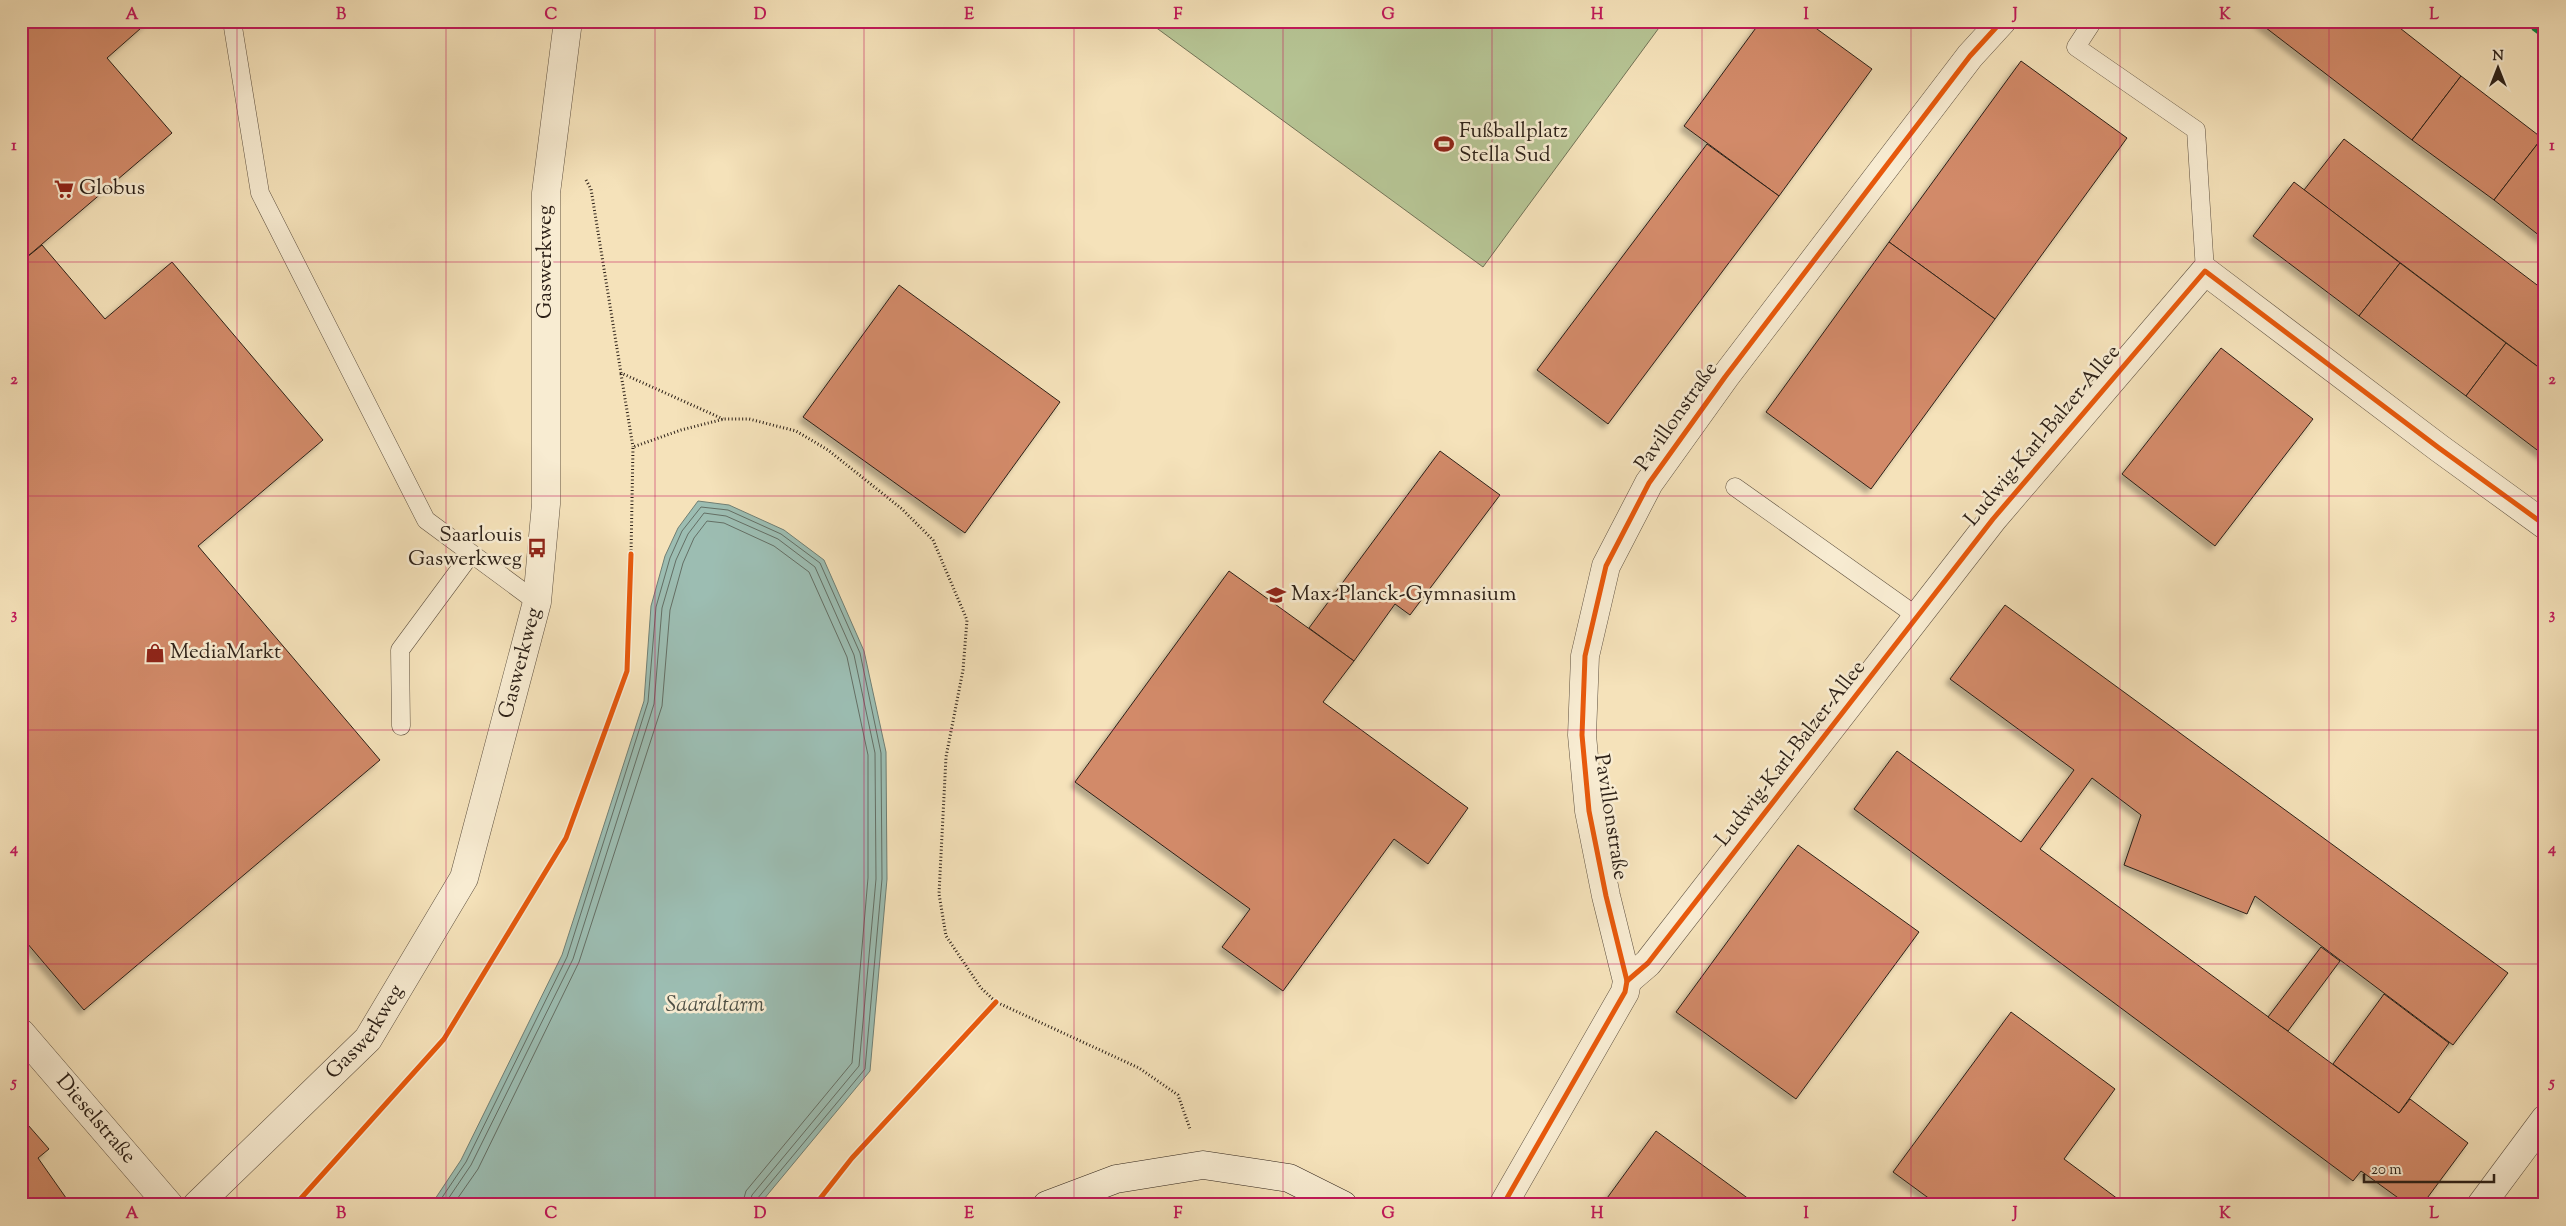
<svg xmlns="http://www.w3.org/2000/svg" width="2566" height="1226" font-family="'Sorts Mill Goudy',serif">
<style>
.green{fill:#b6c494;stroke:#727256}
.water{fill:#9cbdb2;stroke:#707f74}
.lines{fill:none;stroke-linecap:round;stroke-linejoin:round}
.shore{stroke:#646f65;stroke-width:1}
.building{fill:#d28a69;stroke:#2d2118;filter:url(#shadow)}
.lane-casing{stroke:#5f5140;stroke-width:19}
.street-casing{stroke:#5f5140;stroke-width:29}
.secondary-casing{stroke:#2d2118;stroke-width:29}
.path{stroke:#2d2118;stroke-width:3;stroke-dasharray:1 2.5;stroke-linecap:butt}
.lane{stroke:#f8ecd2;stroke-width:18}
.street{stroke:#f8ecd2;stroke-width:28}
.secondary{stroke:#f8ecd2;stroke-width:28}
.quiet{stroke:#00873e;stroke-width:4;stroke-dasharray:8 4;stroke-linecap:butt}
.cycleway-casing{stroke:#f8ecd2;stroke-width:8}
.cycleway{stroke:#e8590c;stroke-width:5}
.grid{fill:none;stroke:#c2185b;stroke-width:1;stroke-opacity:0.55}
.labels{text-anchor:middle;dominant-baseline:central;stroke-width:5;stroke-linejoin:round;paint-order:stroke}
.poi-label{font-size:21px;fill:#2d2118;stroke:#f8ecd2;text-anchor:start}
.street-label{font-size:21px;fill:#2d2118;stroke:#f8ecd2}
.water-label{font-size:22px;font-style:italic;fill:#4e5046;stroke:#f8ecd2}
.neatline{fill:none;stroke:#c2185b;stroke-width:2}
.grid-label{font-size:16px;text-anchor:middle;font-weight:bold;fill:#c2185b}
</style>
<defs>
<filter id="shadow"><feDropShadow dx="-4.5" dy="4.5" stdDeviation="2.5" flood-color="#0004"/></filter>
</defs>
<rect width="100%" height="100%" fill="#f5e2ba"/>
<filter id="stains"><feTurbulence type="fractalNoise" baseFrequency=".004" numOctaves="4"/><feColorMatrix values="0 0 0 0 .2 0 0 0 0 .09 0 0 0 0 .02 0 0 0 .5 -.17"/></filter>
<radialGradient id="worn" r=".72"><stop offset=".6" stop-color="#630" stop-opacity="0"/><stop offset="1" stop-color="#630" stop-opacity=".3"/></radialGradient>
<!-- green -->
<path class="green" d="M1147,21H1664L1483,267Z"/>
<!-- water -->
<path class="water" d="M698,501L729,505L784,530L824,560L864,651L886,752L887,879L870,1071L759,1205H431L461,1160L562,955L644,701L651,606L665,556L678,528Z"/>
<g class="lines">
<!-- shore -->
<g class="shore">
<path d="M437,1205L466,1162L567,957L648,702L656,607L670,558L682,531L701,507L728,510L781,534L820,563L860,653L881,753L882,879L865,1069L757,1199L755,1205"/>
<path d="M444,1205L471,1165L573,959L654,704L662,608L676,560L688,534L704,513L726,516L778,539L815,567L854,655L875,753L876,879L859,1066L752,1195L749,1205"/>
<path d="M453,1205L478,1169L579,962L662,706L670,610L683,563L694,538L707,521L724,523L774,546L809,572L847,657L868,755V878L852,1063L746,1191L742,1205"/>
</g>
</g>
<!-- building -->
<g class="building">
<path d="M21,21H149L107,58L172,133L21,262Z"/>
<path d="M1761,21H1806L1872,69L1779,196L1684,126Z"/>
<path d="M2257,21H2391L2461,76L2412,140Z"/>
<path d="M2021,61L2127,138L1995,319L1889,242Z"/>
<path d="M2461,76L2542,138L2494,200L2412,140Z"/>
<path d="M2542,138L2545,140V240L2494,200Z"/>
<path d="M2344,139L2545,291V372L2304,190Z"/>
<path d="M1707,144L1779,196L1608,424L1537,370Z"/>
<path d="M2294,182L2400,263L2359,316L2253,236Z"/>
<path d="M1889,242L1995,319L1871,489L1766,412Z"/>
<path d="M42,245L105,319L172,262L323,440L198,546L380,760L84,1010L21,936V262Z"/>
<path d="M2400,263L2506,343L2466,396L2359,316Z"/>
<path d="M899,285L1060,402L965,533L803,417Z"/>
<path d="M2506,343L2545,372V456L2466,396Z"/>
<path d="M2221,348L2313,419L2215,546L2122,474Z"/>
<path d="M1440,451L1500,495L1410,615L1395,604L1354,661L1309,628Z"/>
<path d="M1229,571L1354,661L1323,702L1468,808L1428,864L1394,839L1283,991L1222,947L1250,909L1075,782Z"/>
<path d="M2005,605L2508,973L2453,1045L2255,896L2247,914L2124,865L2141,815L2092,778L2040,849L2399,1113L2410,1099L2468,1143L2422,1205H2408L2361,1171L2353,1181L1854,809L1897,751L2021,842L2074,770L1950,679Z"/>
<path d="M1798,845L1919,932L1796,1099L1676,1012Z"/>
<path d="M2321,947L2340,961L2288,1031L2268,1017Z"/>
<path d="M2384,994L2449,1043L2399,1113L2333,1064Z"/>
<path d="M2011,1012L2115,1089L2064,1159L2126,1205H1938L1893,1172Z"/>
<path d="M21,1117L49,1149L38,1158L71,1205H21Z"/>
<path d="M1656,1131L1757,1205H1602Z"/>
</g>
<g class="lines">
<defs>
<g id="lane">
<path d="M232,21L260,193L426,520L537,602"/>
<path d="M2093,21L2076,47L2196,130L2205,271"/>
<path d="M1735,487L1918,617"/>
<path d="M401,726L400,650L471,554"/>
</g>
<g id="street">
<path d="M1627,981L1648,963L1993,519L2205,271L2439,448L2545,525"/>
<path id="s1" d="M21,1033L169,1205"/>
<path id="s2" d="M197,1205L368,1039L464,878L537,602L546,504V193L568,21"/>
<path d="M1503,1205L1625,992L1627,981L1606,896L1589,811L1582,735L1585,656L1606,566L1649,483L1725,377L1970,56L2002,21"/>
<path d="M2481,1205L2545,1119"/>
</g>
<path id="secondary" d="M1047,1205L1116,1179L1203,1165L1289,1178L1343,1205"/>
</defs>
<!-- lane casing -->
<use href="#lane" class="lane-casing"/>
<!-- street casing -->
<use href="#street" class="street-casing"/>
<!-- secondary casing -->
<use href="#secondary" class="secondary-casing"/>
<!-- path -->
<g class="path">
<path d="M586,180L591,189L621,373L723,419"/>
<path d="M621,374L633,447"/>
<path d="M631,554L633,447L681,430L724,419H749L796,431L828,450L902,509L933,540L967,620L963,670L946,757L939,894L946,936L981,988L996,1002L1139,1068L1178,1095L1190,1129"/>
</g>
<!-- lane -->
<use href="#lane" class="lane"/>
<!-- street -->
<use href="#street" class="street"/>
<!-- secondary -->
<use href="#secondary" class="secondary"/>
<!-- quiet -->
<path class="quiet" d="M2523,21L2545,37"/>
<defs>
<g id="cycleway">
<path d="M1627,981L1648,963L1993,519L2205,271L2439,448L2545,525"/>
<path d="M295,1205L444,1039L566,838L627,671L631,554"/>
<path d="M815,1205L852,1158L996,1002"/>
<path d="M1503,1205L1625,992L1627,981L1606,896L1589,811L1582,735L1585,656L1606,566L1649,483L1725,377L1970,56L2002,21"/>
</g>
</defs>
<!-- cycleway casing -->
<use href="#cycleway" class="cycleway-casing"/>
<!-- cycleway -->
<use href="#cycleway" class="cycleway"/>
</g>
<!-- grid -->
<path class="grid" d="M237,21V1205M446,21V1205M655,21V1205M864,21V1205M1074,21V1205M1283,21V1205M1492,21V1205M1702,21V1205M1911,21V1205M2120,21V1205M2329,21V1205M21,262H2545M21,496H2545M21,730H2545M21,964H2545"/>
<!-- icons -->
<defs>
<symbol id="stadium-bare" viewBox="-9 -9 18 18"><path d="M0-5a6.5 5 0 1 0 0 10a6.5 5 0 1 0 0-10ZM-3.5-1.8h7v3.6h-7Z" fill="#8f2418" stroke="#f8ecd2" stroke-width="2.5" paint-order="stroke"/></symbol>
<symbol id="supermarket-bare" viewBox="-9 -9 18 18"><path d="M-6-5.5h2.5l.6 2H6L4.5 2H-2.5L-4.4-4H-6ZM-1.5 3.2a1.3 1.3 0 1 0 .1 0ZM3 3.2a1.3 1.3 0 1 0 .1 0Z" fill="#8f2418" stroke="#f8ecd2" stroke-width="2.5" paint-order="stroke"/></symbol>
<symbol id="bus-bare" viewBox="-9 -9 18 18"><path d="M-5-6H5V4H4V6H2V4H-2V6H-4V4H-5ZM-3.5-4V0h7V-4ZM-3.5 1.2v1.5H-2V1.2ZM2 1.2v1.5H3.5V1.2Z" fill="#8f2418" stroke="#f8ecd2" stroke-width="2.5" paint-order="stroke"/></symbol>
<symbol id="school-bare" viewBox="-9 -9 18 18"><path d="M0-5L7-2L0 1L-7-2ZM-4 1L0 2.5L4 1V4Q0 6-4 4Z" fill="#8f2418" stroke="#f8ecd2" stroke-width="2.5" paint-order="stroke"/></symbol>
<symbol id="shop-bare" viewBox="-9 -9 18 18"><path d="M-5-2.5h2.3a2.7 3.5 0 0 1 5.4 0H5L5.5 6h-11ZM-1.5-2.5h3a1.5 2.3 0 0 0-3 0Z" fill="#8f2418" stroke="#f8ecd2" stroke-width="2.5" paint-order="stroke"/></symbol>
</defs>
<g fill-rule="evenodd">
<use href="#stadium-bare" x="1430" y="130" width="28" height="28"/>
<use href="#supermarket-bare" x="50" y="175" width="28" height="28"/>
<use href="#bus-bare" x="523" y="534" width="28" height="28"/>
<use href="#school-bare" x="1262" y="581" width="28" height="28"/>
<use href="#shop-bare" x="141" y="639" width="28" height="28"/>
</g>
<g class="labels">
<!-- poi labels -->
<g class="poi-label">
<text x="1459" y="132">Fußballplatz<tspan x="1459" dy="24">Stella Sud</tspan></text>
<text x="79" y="189">Globus</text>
<text x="522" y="536" text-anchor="end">Saarlouis<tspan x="522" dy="24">Gaswerkweg</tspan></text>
<text x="1291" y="595">Max-Planck-Gymnasium</text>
<text x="170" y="653">MediaMarkt</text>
</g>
<!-- street labels -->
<g class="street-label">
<text transform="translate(546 262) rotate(-90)">Gaswerkweg</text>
<text transform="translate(1677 417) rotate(-55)">Pavillonstraße</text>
<text transform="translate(2043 436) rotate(-50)">Ludwig-Karl-Balzer-Allee</text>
<text stroke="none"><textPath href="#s2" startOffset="648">Gaswerkweg</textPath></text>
<text transform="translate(1791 754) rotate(-52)">Ludwig-Karl-Balzer-Allee</text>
<text transform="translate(1610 817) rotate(81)">Pavillonstraße</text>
<text stroke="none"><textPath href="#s2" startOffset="242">Gaswerkweg</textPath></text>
<text stroke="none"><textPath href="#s1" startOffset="114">Dieselstraße</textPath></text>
</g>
<!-- water labels -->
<g class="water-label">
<text x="715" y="1006">Saaraltarm</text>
</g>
</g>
<!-- margin -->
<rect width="2566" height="1226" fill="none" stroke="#f5e2ba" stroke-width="55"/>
<!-- north arrow -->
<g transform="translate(2498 68)" stroke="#f8ecd2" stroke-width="4" paint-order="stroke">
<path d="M0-4L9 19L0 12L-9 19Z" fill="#2d2118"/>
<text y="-8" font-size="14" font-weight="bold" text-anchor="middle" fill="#2d2118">N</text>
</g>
<!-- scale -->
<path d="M2364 1174v8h130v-8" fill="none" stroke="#2d2118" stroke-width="2.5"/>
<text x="2371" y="1174" font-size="15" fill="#2d2118" stroke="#f8ecd2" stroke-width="4" paint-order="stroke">20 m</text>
<rect x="28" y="28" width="2510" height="1170" class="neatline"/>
<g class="grid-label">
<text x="132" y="19">A</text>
<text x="341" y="19">B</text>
<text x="551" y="19">C</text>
<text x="760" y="19">D</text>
<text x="969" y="19">E</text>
<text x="1178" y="19">F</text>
<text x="1388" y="19">G</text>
<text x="1597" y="19">H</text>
<text x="1806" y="19">I</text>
<text x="2015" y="19">J</text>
<text x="2225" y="19">K</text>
<text x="2434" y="19">L</text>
<text x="14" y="150">1</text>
<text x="2552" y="150">1</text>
<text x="14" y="384">2</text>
<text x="2552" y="384">2</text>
<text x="14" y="619">3</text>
<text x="2552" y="619">3</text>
<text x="14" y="853">4</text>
<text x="2552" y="853">4</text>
<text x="14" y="1087">5</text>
<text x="2552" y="1087">5</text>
<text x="132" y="1218">A</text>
<text x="341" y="1218">B</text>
<text x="551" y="1218">C</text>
<text x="760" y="1218">D</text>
<text x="969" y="1218">E</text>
<text x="1178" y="1218">F</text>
<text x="1388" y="1218">G</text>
<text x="1597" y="1218">H</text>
<text x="1806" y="1218">I</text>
<text x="2015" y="1218">J</text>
<text x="2225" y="1218">K</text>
<text x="2434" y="1218">L</text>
</g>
<rect width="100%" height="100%" filter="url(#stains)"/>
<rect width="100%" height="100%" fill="url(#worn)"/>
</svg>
